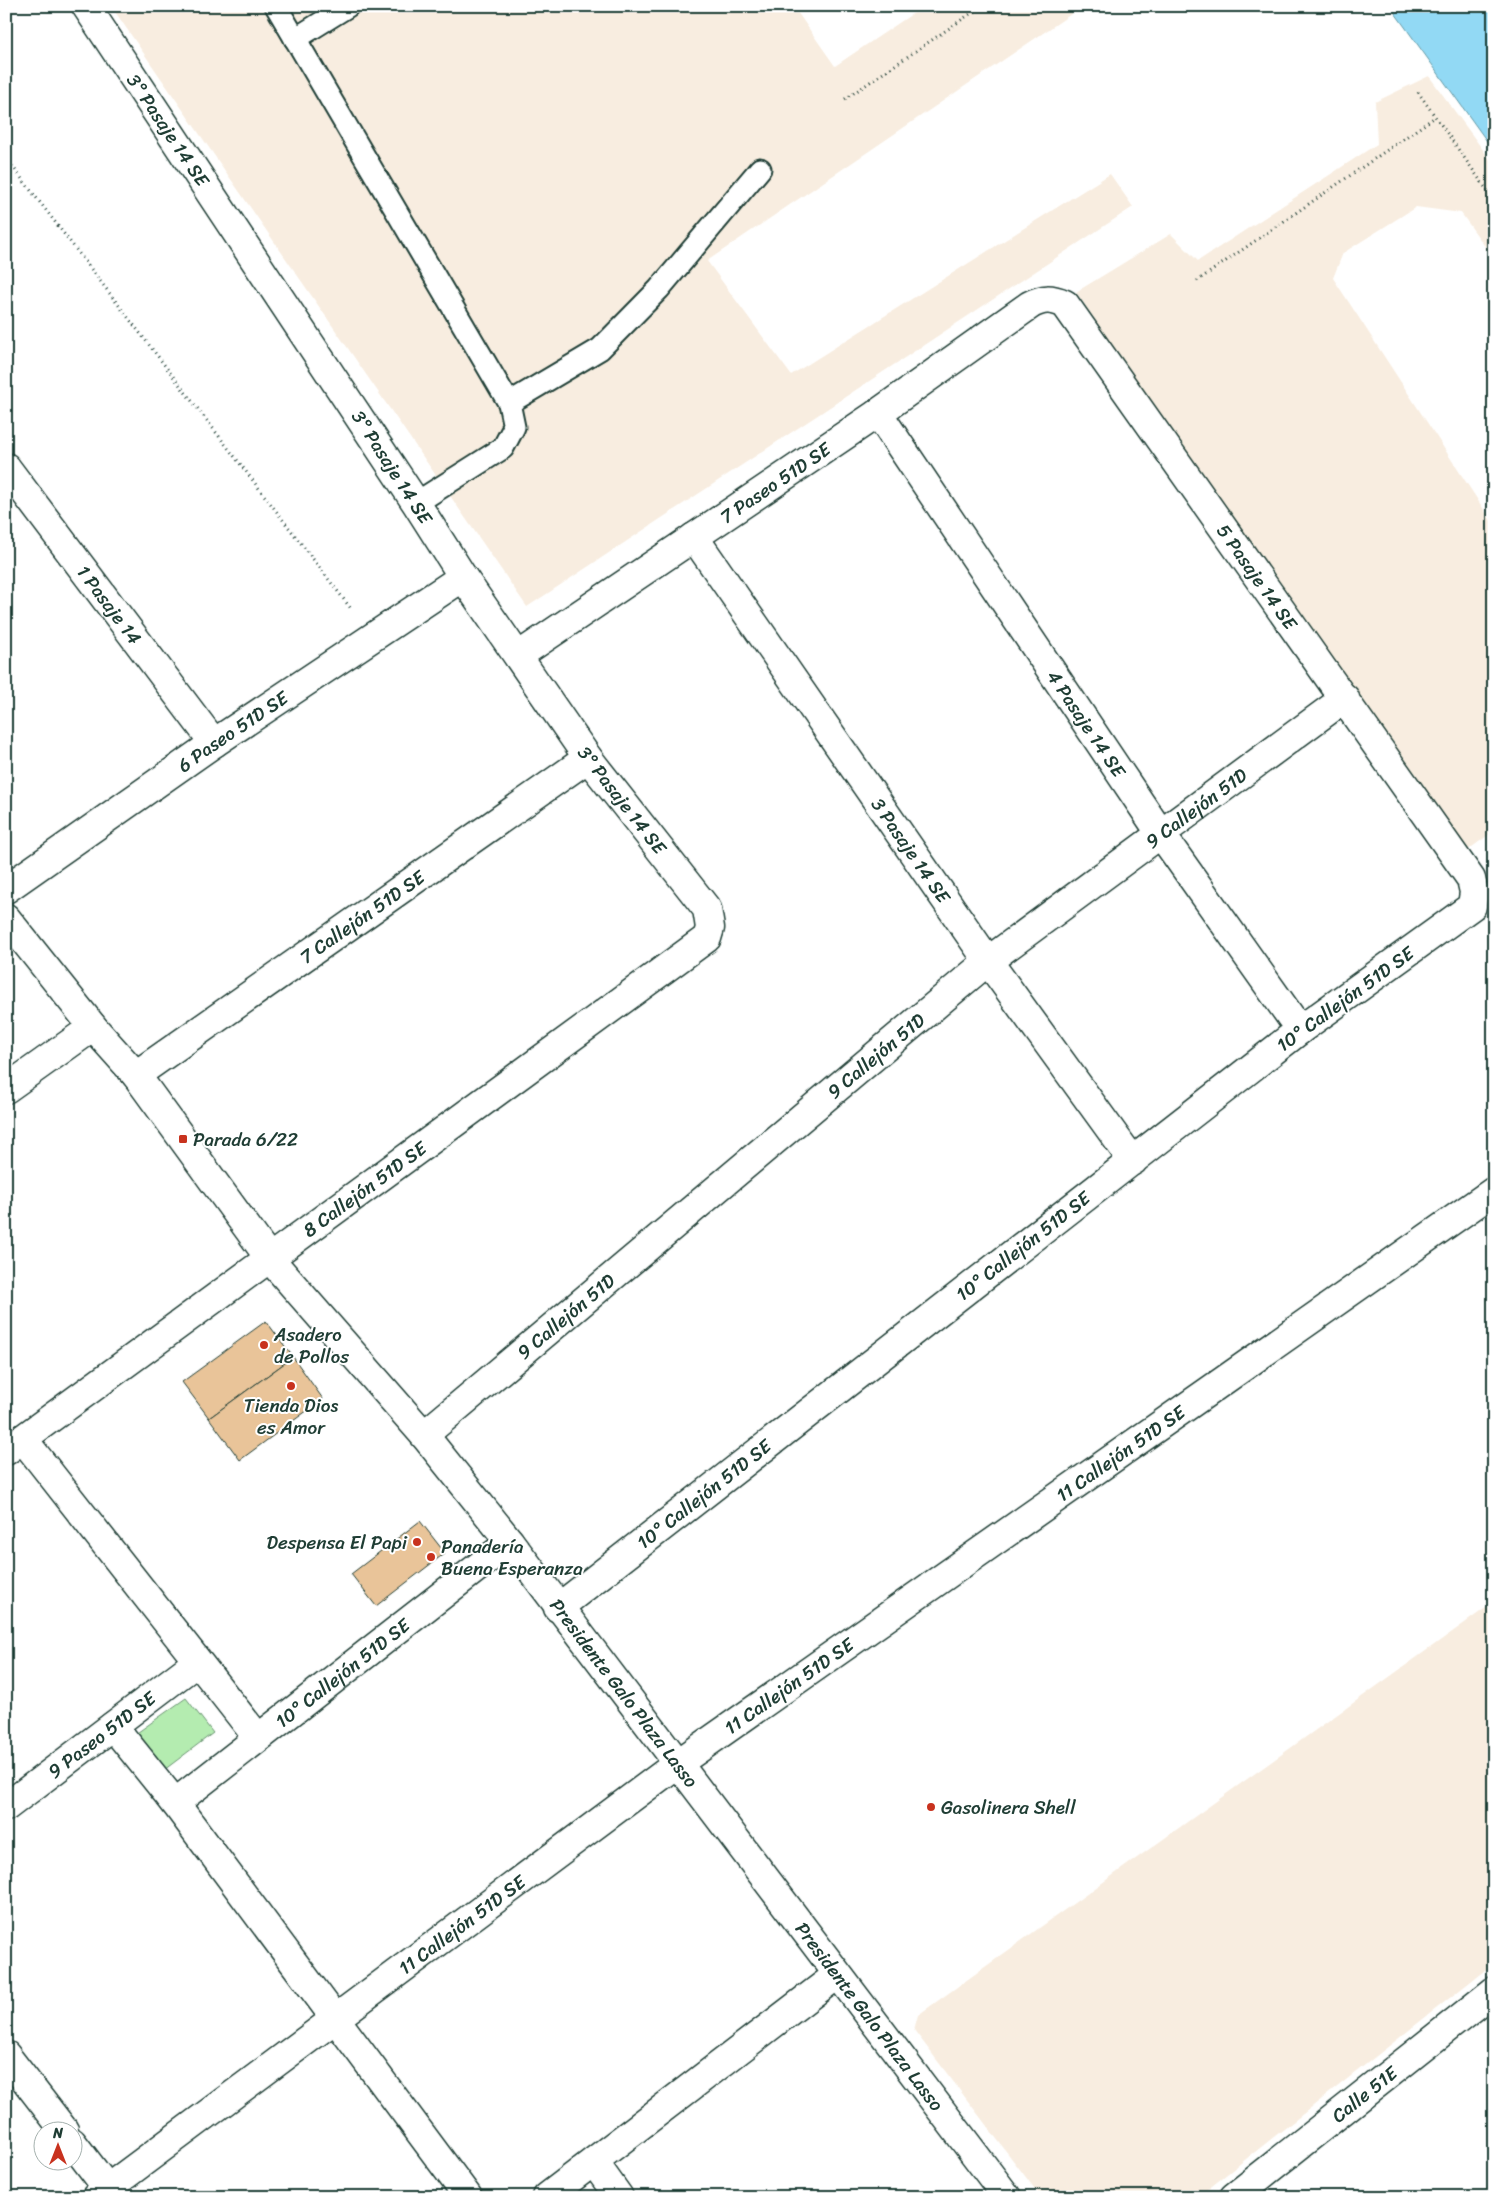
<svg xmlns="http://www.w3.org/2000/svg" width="1500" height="2203" font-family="Sriracha,sans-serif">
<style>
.built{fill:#f8ede0}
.green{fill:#b4ecb0;stroke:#6a9472}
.water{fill:#92d9f4;stroke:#649ba7}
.building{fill:#e9c499;stroke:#1f3d34}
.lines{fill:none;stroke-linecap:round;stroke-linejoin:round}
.lane-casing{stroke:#1f3d34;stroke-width:25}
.street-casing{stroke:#1f3d34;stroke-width:31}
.secondary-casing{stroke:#1f3d34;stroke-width:31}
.path{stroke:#1f3d34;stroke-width:3;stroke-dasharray:1 4;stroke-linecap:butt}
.lane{stroke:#fff;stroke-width:21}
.street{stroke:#fff;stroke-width:28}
.secondary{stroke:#fff;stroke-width:28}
.poi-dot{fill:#c8321e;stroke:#fff;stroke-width:2}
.labels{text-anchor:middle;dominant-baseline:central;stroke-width:4;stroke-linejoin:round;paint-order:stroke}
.street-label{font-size:19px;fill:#1f3d34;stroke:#fff}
.poi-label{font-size:19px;fill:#1f3d34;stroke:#fff;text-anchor:start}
</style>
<rect width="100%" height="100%" fill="#fff"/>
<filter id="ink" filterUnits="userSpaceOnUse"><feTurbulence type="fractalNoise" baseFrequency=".02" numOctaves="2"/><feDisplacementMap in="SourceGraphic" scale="10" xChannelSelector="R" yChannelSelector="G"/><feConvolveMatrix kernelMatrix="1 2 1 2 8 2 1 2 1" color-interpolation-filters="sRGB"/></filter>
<g filter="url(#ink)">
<!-- built -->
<g class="built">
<path d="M111,6H793L835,66L924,6H1083L707,261L791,375L1110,174L1133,207L527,607Z"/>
<path d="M1429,76L1494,165V259L1461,213L1416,207L1343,253L1333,278L1494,525V831L1461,855L1076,292L1171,234L1198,261L1377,144L1375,102Z"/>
<path d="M1494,1602V1963L1198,2197H1041L914,2030L918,2015Z"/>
</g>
<!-- green -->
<path class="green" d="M186,1698L213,1733L164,1770L134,1735Z"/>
<!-- water -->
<path class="water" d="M1390,6H1494V151Z"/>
<!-- building -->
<g class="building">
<path d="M266,1321L293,1357L209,1418L182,1382Z"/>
<path d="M293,1357L323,1399L240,1460L209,1418Z"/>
<path d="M420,1521L445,1553L376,1606L351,1574Z"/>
</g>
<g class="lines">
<defs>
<g id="lane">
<path d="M276,6L509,403L514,427L503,448L416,503"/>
<path d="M295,39L348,6"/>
<path d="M509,403L600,349L659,289L760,169"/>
</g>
<g id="street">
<path id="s1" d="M878,413L1161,834L1300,1030"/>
<path id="s2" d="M6,467L214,743"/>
<path id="s3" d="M694,537L988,961L1133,1161"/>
<path id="s4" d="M518,656L878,413L1030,305C1043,298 1051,298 1065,304L1471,879L1474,892L1472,906L1300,1030L558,1608"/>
<path id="s5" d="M6,889L214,743L463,577"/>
<path id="s6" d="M136,1075L588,758"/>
<path d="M6,1089L93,1027"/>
<path id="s7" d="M424,1435L988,961L1345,698"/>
<path d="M23,1439L258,1738"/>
<path id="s8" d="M6,1451L707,938L710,928L707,909L588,758L463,577L416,503L86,6"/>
<path d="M113,1726L175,1803L468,2197"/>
<path id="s9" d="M175,1803L510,1542"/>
<path id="s10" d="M6,1807L197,1662"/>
<path d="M6,2055L64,2130"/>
<path d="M72,2142L114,2197"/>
<path d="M594,2162L619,2197"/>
<path id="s11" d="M96,2197L677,1764L1494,1191"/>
<path d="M547,2197L837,1975"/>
<path id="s12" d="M1234,2197L1494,1991"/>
</g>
<g id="secondary">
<path id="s13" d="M6,918L93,1027L136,1075L270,1259L424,1435L510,1542L1007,2197"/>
</g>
</defs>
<!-- lane casing -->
<use href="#lane" class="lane-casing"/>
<!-- street casing -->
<use href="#street" class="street-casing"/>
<!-- secondary casing -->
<use href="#secondary" class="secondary-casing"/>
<!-- path -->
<g class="path">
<path d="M1418,92L1494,200"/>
<path d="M845,99L982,6"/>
<path d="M6,158L352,610"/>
<path d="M1197,281L1435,117"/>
</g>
<!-- lane -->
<use href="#lane" class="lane"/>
<!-- street -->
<use href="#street" class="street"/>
<!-- secondary -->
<use href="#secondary" class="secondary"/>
</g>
</g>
<!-- markers -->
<g class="poi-dot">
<rect x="178" y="1134" width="10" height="10" rx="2.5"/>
<circle cx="264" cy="1345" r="5"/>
<circle cx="291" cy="1386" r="5"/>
<circle cx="417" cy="1542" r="5"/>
<circle cx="431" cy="1557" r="5"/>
<circle cx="931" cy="1807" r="5"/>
</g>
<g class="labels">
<!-- street labels -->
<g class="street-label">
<text transform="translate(168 130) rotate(56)">3° Pasaje 14 SE</text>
<text transform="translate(392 467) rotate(57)">3° Pasaje 14 SE</text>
<text stroke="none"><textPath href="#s4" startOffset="310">7 Paseo 51D SE</textPath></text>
<text stroke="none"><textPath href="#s4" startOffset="991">5 Pasaje 14 SE</textPath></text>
<text stroke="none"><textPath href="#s2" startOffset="172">1 Pasaje 14</textPath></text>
<text stroke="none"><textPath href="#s1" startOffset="374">4 Pasaje 14 SE</textPath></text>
<text stroke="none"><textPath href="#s5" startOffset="276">6 Paseo 51D SE</textPath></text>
<text transform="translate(622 800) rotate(52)">3° Pasaje 14 SE</text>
<text stroke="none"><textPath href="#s7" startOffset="995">9 Callejón 51D</textPath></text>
<text stroke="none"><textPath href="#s3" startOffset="381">3 Pasaje 14 SE</textPath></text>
<text stroke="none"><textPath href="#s6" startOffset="276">7 Callejón 51D SE</textPath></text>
<text transform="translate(1345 999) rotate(-36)">10° Callejón 51D SE</text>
<text stroke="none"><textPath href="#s7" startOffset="590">9 Callejón 51D</textPath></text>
<text stroke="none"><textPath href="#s8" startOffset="444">8 Callejón 51D SE</textPath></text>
<text transform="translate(1023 1246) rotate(-38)">10° Callejón 51D SE</text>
<text stroke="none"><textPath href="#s7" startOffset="185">9 Callejón 51D</textPath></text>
<text stroke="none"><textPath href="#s11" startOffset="1266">11 Callejón 51D SE</textPath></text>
<text transform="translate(704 1494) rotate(-38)">10° Callejón 51D SE</text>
<text stroke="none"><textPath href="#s9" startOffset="212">10° Callejón 51D SE</textPath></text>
<text stroke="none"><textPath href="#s11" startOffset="861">11 Callejón 51D SE</textPath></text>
<text stroke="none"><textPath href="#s13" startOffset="992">Presidente Galo Plaza Lasso</textPath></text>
<text stroke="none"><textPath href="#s10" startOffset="120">9 Paseo 51D SE</textPath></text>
<text stroke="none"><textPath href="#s11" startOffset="456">11 Callejón 51D SE</textPath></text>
<text stroke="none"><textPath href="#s13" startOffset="1398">Presidente Galo Plaza Lasso</textPath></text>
<text stroke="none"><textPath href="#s12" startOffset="166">Calle 51E</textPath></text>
</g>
<!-- poi labels -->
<g class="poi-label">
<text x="193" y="1139">Parada 6/22</text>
<text x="274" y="1334">Asadero<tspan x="274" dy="22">de Pollos</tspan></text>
<text x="291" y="1405" text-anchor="middle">Tienda Dios<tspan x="291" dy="22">es Amor</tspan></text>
<text x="407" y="1542" text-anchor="end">Despensa El Papi</text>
<text x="441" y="1546">Panadería<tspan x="441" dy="22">Buena Esperanza</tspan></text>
<text x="941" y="1807">Gasolinera Shell</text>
</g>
</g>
<!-- margin -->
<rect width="1500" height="2203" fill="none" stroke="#fff" stroke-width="25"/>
<rect x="12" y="12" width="1475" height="2178" fill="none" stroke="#1f3d34" stroke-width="2" filter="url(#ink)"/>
<!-- north arrow -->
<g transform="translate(58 2146)"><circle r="24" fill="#ffffff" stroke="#a5b1ae"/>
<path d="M0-4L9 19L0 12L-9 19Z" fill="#c8321e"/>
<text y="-8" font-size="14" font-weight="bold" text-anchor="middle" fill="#1f3d34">N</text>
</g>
</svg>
